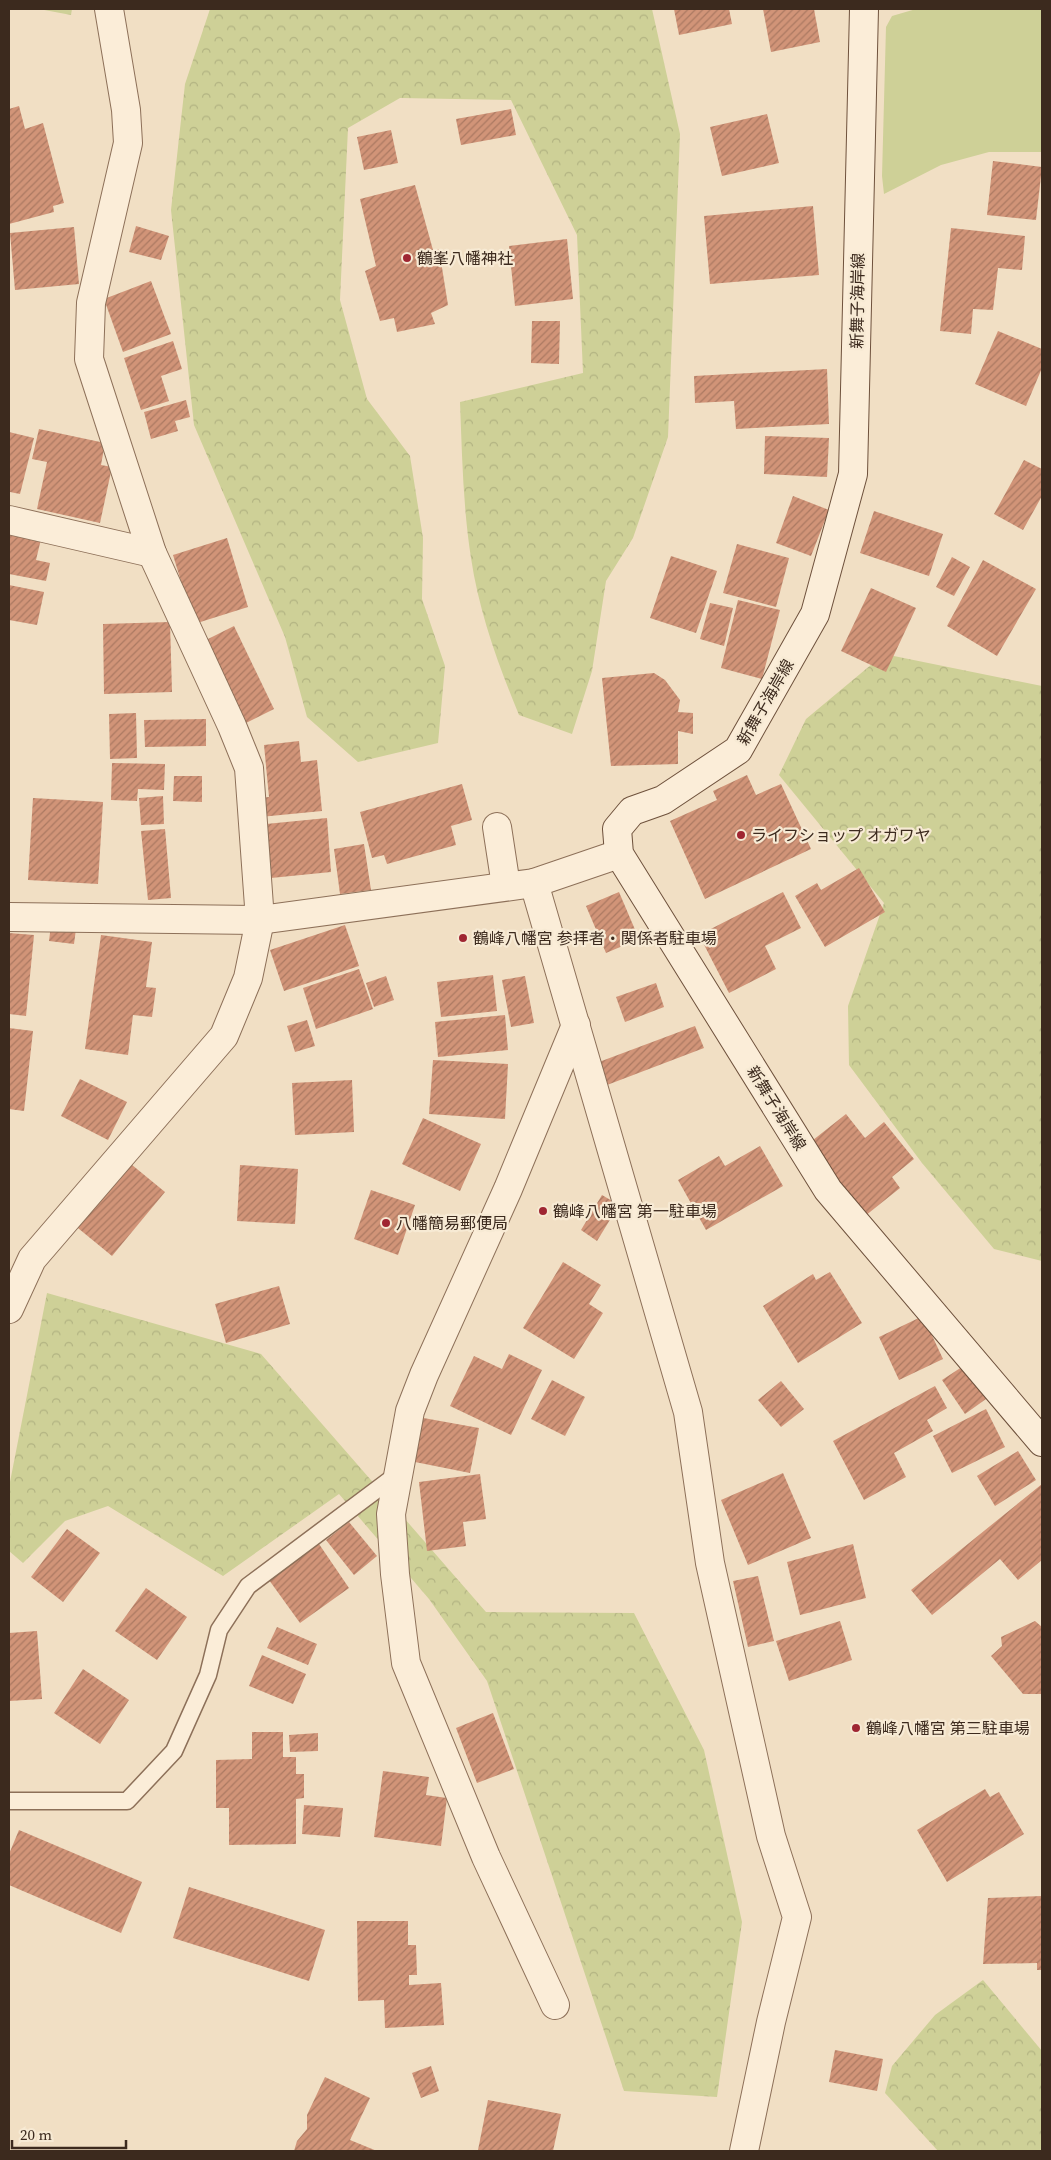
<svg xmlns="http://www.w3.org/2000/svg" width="1051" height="2160" font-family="'Source Serif 4','Noto Sans JP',serif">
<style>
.grass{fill:#ced097}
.forest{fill:url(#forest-crowns)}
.building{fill:url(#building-hatch)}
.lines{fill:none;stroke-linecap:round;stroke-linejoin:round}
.lane-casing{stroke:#8d7059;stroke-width:19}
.street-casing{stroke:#8d7059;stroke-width:30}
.secondary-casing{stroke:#6e513c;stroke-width:30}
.lane{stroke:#fbedd8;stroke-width:16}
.street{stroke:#fbedd8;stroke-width:28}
.secondary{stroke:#fbedd8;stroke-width:28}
.poi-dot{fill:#9f2632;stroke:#f7ead4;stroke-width:2}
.labels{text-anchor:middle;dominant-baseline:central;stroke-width:4.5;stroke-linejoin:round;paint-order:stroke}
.poi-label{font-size:16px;fill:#3c2a1e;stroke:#f7ead4;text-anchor:start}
.street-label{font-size:16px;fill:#3c2a1e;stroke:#f7ead4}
</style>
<defs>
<pattern id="forest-crowns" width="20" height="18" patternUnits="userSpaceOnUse" patternTransform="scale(1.25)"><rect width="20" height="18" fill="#ced097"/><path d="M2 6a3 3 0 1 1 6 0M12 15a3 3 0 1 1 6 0" fill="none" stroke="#b2b382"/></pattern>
<pattern id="building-hatch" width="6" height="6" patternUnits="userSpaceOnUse" patternTransform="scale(1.25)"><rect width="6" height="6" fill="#d19478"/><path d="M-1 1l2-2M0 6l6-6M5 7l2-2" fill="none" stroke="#ab7962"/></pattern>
</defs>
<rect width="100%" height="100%" fill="#f1dfc4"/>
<!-- grass -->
<path class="grass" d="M916,9H1042V152H989L941,165L884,194L882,176L886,27L892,16Z"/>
<!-- forest -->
<g class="forest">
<path d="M39,9H72L71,15Z"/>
<path d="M210,9H652L680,134L668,437L633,538L606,581L592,671L572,734L519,715C498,664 479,612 471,558C463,507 462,454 460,402L583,373L577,235L511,100L400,98L348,128L340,300L367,399L410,456L423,538L422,599L445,666L438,743L358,762L307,717L285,637L194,425L171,210L185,84Z"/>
<path d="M884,654L1042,686V1261L994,1249L922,1163L849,1065L848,1006L884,903L779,775L806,719Z"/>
<path d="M47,1293L261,1354L486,1612L634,1613L704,1750L742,1922L717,2097L624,2091L487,1681L429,1599L339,1494L223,1576L108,1506L65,1521L23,1563L9,1551V1487Z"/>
<path d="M983,1980L1042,2051V2151H938L885,2093L892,2066L935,2015Z"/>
</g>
<!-- building -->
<g class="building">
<path d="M674,9H729L732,24L679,35Z"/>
<path d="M763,9H814L820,42L771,52Z"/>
<path d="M19,106L25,129L43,123L64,203L53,206L54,212L9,224V109Z"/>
<path d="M511,109L516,135L461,145L456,119Z"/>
<path d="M767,114L779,163L722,176L710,127Z"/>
<path d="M391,130L398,163L364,170L357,137Z"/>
<path d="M993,161L1042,167L1036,220L987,215Z"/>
<path d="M415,185L433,250L439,249L448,305L431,313L435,324L397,332L394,318L380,321L365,271L376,266L360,199Z"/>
<path d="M813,206L819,275L710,284L704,216Z"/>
<path d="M136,226L169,236L161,260L129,252Z"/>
<path d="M74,227L79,284L15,290L10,233Z"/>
<path d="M951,228L1025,236L1022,270L998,268L993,310L973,309L971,334L940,331Z"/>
<path d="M567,239L573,299L515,306L509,246Z"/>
<path d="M151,281L171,334L123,352L104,299Z"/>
<path d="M532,321H560L559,364L531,363Z"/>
<path d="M998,331L1042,349V368L1026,406L975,384Z"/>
<path d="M173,341L182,369L161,376L169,401L141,410L124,358Z"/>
<path d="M827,369L829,424L736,429L734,401L695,403L694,376Z"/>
<path d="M186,400L190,417L175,421L178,431L151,439L144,412Z"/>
<path d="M39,429L105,443L101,465L112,467L100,523L37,509L47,462L32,459Z"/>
<path d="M9,432L34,438L20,494L10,492V496Z"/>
<path d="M765,436L829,438L827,477L764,474Z"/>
<path d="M1024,460L1042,469V496L1023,530L994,514Z"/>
<path d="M793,496L829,510L811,556L776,543Z"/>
<path d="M874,511L943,534L929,576L860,553Z"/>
<path d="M9,528L42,535L36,560L50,563L46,581L9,574Z"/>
<path d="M227,538L248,607L194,624L173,555Z"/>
<path d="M737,544L789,558L776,607L723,593Z"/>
<path d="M671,556L717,571L696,633L650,618Z"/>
<path d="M952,557L970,567L954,596L936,587Z"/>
<path d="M983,560L1036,589L997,656L947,626Z"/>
<path d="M9,585L44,592L37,625L9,620Z"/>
<path d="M871,588L916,608L886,672L841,651Z"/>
<path d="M738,600L780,610L762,679L721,668Z"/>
<path d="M710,603L733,608L724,646L700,639Z"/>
<path d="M170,622L172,692L104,694L103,624Z"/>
<path d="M234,626L274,709L242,725L202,642Z"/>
<path d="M654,673L665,680L680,700L678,712L693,713V734L678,731V764L611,766L602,678Z"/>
<path d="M136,713L137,758L110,759L109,714Z"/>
<path d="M206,719V746L145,747L144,720Z"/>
<path d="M299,741L301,762L317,760L322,811L260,817L258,798L269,797L264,745Z"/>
<path d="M112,763L165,764L164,790L138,789L137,801L111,800Z"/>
<path d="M747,775L756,795L781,784L811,849L705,899L670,821L717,800L713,791Z"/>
<path d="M174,776H202V802L173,801Z"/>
<path d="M462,784L472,820L451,826L456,845L387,864L384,855L372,858L360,812Z"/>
<path d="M163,796L164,824L141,825L139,798Z"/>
<path d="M33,798L103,802L98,884L28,880Z"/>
<path d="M327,818L331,872L271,878L266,824Z"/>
<path d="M165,829L171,898L148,900L141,831Z"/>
<path d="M364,844L371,890L340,894L334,849Z"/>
<path d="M859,868L885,912L825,947L795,896L817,883L821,890Z"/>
<path d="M619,892L639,939L606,953L586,906Z"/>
<path d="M783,892L801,928L765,946L776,969L729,993L699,935Z"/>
<path d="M51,925L76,929L74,944L49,941Z"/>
<path d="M345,925L359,966L284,991L270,950Z"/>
<path d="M9,933L34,935L26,1016L9,1014Z"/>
<path d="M101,935L152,942L146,987L156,988L152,1017L133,1015L128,1055L85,1049Z"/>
<path d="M359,969L373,1009L316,1029L303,988Z"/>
<path d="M493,975L497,1011L441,1017L437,982Z"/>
<path d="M386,976L394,1000L374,1007L366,983Z"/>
<path d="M525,976L534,1023L511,1027L502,980Z"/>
<path d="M656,983L664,1007L625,1022L616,997Z"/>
<path d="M505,1015L508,1050L438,1057L435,1022Z"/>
<path d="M307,1020L315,1046L295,1052L287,1026Z"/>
<path d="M695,1026L704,1048L607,1085L599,1062Z"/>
<path d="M9,1028L33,1031L24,1111L9,1109Z"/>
<path d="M433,1060L508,1064L505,1119L429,1114Z"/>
<path d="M80,1079L127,1102L108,1140L61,1116Z"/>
<path d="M352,1080L354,1132L295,1135L292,1083Z"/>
<path d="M846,1114L865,1138L884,1122L914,1159L892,1177L900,1188L865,1216L808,1144Z"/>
<path d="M423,1118L481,1144L460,1191L402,1164Z"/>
<path d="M760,1146L783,1186L706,1230L678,1180L719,1156L725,1166Z"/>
<path d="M126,1160L165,1192L112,1256L73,1224Z"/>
<path d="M240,1165L298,1169L295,1224L237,1221Z"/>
<path d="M371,1190L415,1205L398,1255L354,1239Z"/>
<path d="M602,1195L619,1205L597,1241L581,1230Z"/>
<path d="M563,1262L601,1285L589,1304L603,1313L574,1359L523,1328Z"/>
<path d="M830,1272L862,1323L798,1363L763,1306L813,1274L816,1280Z"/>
<path d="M279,1286L290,1324L226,1343L215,1304Z"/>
<path d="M923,1316L943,1359L899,1380L879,1337Z"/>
<path d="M509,1354L542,1370L511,1435L450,1406L474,1356L502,1369Z"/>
<path d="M971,1361L993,1394L965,1414L942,1380Z"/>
<path d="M552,1380L585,1397L565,1436L531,1419Z"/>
<path d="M781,1381L804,1409L781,1427L758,1400Z"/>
<path d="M935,1386L947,1408L927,1420L933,1431L894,1453L906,1477L864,1500L833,1441Z"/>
<path d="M986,1409L1005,1447L952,1473L933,1436Z"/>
<path d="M418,1417L479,1428L470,1473L410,1461Z"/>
<path d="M1018,1451L1036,1480L995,1506L977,1476Z"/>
<path d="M783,1473L811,1538L748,1565L721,1500Z"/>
<path d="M480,1474L486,1519L463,1522L466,1546L427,1551L419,1482Z"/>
<path d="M1042,1484V1560L1018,1580L1000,1559L932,1615L911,1590Z"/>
<path d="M349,1522L377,1556L354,1575L326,1540Z"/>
<path d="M67,1529L100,1553L63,1602L31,1577Z"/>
<path d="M319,1544L349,1588L300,1623L269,1580Z"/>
<path d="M853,1544L866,1598L800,1615L787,1562Z"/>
<path d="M758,1576L774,1641L748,1647L733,1581Z"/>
<path d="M146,1588L187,1617L157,1660L115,1631Z"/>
<path d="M840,1621L852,1660L789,1681L776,1641Z"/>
<path d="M1035,1621L1042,1627V1694H1023L991,1656L1002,1646L1001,1637Z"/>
<path d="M277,1627L317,1644L308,1665L267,1648Z"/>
<path d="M37,1631L42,1699L9,1701V1633Z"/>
<path d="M262,1655L306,1674L293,1704L249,1686Z"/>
<path d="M83,1669L129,1700L100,1744L54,1713Z"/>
<path d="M493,1713L514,1769L477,1783L456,1728Z"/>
<path d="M252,1732H283V1757H296V1774H304V1798L296,1799V1844L229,1845V1808H216V1760L252,1759Z"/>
<path d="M318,1733V1751L290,1752L289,1735Z"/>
<path d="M383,1771L429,1777L426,1795L447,1798L441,1846L374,1837Z"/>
<path d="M985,1789L990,1797L999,1792L1024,1834L947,1882L917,1830Z"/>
<path d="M304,1805L343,1808L340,1837L302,1834Z"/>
<path d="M19,1830L142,1882L121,1933L9,1885V1854Z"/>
<path d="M189,1887L325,1930L309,1981L173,1938Z"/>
<path d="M1042,1896V1970H1037V1963L983,1964L988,1898Z"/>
<path d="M357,1921H408V1945H416L417,1975H409V1985L441,1983L444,2025L385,2028L384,2000L358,2001Z"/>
<path d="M835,2050L883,2059L877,2091L829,2082Z"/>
<path d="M431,2066L439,2091L421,2098L412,2073Z"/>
<path d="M325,2077L370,2098L350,2140L377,2151H294L297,2141L307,2129V2115Z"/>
<path d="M488,2100L561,2114L553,2151L478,2150Z"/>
</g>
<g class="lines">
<defs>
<path id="lane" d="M9,1801H127L174,1751L208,1675L219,1630L248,1586L399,1473"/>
<g id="street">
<path d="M9,520L152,553"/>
<path d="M497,827L506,886"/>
<path d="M534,883L688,1412L710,1563L771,1836L797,1917L771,2022L744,2151"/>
<path d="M9,917L260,920L534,883L619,854"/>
<path d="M9,1309L32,1259L224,1036L248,978L260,920L249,768L232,726L152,553L89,359L91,303L128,143L126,110L109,9"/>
<path d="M555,2005L486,1857L406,1663L395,1574L391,1514L410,1411L424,1375L508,1189L576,1025"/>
</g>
<path id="secondary" d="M864,9L853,474L815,614L738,750L663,800L632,811L617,829L619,854L828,1190L1042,1442"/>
</defs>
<!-- lane casing -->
<use href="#lane" class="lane-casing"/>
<!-- street casing -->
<use href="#street" class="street-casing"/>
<!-- secondary casing -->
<use href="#secondary" class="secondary-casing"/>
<!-- lane -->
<use href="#lane" class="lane"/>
<!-- street -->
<use href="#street" class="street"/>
<!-- secondary -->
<use href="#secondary" class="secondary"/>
</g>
<!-- markers -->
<g class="poi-dot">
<circle cx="407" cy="258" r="5"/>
<circle cx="741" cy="835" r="5"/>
<circle cx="463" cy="938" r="5"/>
<circle cx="543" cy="1211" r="5"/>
<circle cx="386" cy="1223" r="5"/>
<circle cx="856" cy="1728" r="5"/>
</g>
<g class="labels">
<!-- poi labels -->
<g class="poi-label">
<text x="417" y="258">鶴峯八幡神社</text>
<text x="751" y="835">ライフショップ オガワヤ</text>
<text x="473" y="938">鶴峰八幡宮 参拝者・関係者駐車場</text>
<text x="553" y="1211">鶴峰八幡宮 第一駐車場</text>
<text x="396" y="1223">八幡簡易郵便局</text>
<text x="866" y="1728">鶴峰八幡宮 第三駐車場</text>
</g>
<!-- street labels -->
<g class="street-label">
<text transform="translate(857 301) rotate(-89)">新舞子海岸線</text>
<text transform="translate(765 702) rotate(-60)">新舞子海岸線</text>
<text transform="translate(777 1108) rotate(58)">新舞子海岸線</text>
</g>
</g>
<!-- border -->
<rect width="1051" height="2160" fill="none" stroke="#3c2a1e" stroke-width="20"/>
<!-- scale -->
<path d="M12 2140v8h114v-8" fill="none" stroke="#3c2a1e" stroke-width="2.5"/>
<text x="20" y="2140" font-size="15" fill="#3c2a1e" stroke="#f7ead4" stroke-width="4" paint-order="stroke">20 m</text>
</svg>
